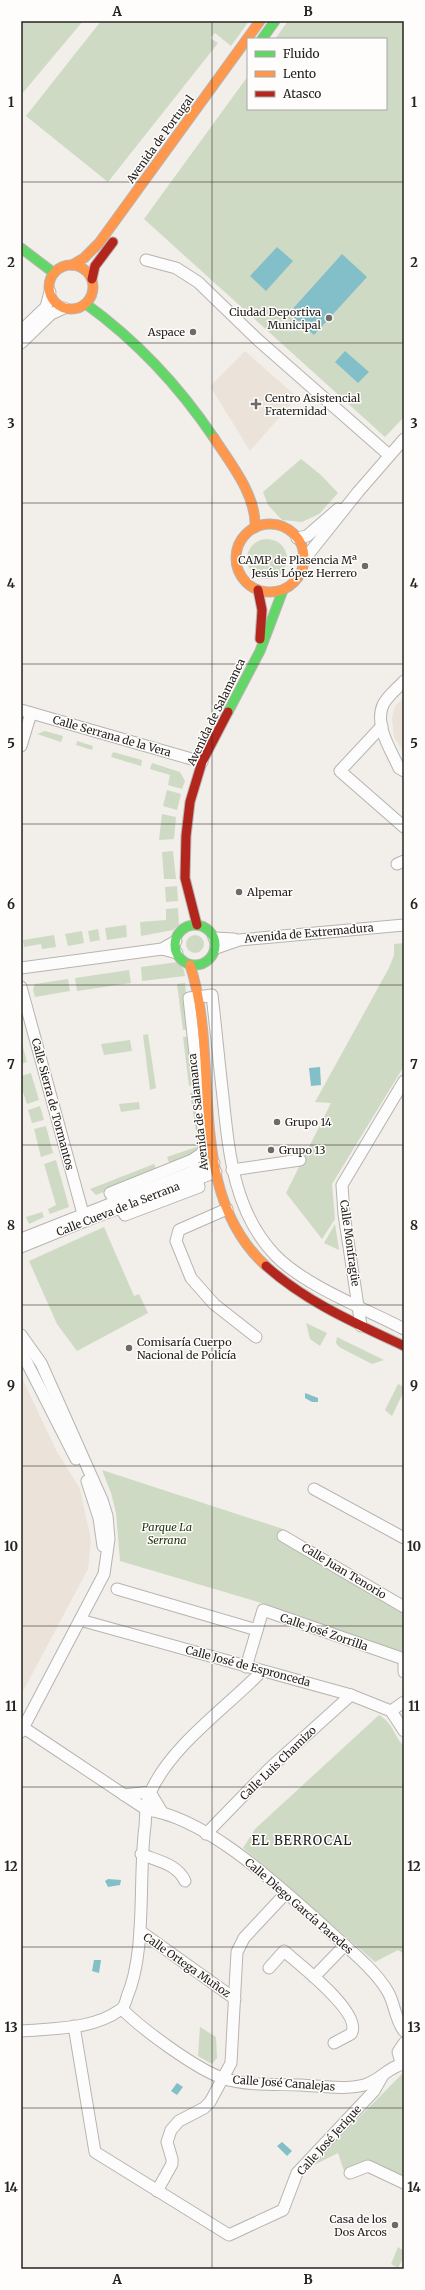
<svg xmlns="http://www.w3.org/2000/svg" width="425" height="2290" font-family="Merriweather,serif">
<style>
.built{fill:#ebe3d9}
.green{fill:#cfdac4}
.water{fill:#82bfc8}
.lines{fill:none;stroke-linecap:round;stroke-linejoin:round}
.street-casing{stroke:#b7b4b1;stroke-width:13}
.fast-casing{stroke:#b7b4b1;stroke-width:11}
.slow-casing{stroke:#b7b4b1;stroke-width:11}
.jam-casing{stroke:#b7b4b1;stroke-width:11}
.street{stroke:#fdfcfc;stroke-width:11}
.fast{stroke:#63d668;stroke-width:9}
.slow{stroke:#ff974d;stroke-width:9}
.jam{stroke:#b3261e;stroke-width:9}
.grid{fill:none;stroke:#252320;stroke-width:1;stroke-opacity:0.55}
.poi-dot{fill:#6d6a67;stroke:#fefdfb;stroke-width:1.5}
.labels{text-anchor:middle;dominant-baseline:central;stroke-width:3;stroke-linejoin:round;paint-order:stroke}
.street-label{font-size:11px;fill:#252320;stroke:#fefdfb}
.poi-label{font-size:11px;fill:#252320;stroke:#fefdfb;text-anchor:start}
.park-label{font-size:11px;font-style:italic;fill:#1b3209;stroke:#fefdfb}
.quarter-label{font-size:13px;letter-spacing:1px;fill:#252320;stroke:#fefdfb}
.neatline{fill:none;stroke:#252320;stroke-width:1.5}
.grid-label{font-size:13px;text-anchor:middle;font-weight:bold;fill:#252320}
</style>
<rect width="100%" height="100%" fill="#f2eeea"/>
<!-- built -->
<g class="built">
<path d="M245,351L297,397L250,451L210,386Z"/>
<path d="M404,697V753L394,737L392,718L395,706Z"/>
<path d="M21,1376L56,1450L80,1489L91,1540L88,1569L21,1695Z"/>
</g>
<!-- green -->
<g class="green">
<path d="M21,21H83L21,95Z"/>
<path d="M101,21H249L231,46L215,33L210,38L218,43L108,182L26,116Z"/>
<path d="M288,21H404V417L385,437L144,219L248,76V109H386V39H275Z"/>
<path d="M301,459L321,475L338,493L319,514L302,522L282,520L268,505L263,492Z"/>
<circle cx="267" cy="559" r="20"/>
<path d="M45,731L63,736L61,742L37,734Z"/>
<path d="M77,741L93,746L92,750L76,745Z"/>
<path d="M113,752L142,760L141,766L111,757Z"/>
<path d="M152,763L180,772L185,781L182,789L168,785L170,775L150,769Z"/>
<path d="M167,790L181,794L177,810L163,806Z"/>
<path d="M162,814L176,817L174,839L159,840Z"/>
<path d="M173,851L176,879H164L162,852Z"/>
<path d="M177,886L178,901L166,902L165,887Z"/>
<path d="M178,908L179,925L173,930L141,936L140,922L166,920V909Z"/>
<path d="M126,925L127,937L107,940L105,928Z"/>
<path d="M98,929L100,940L90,942L88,931Z"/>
<path d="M82,931L84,943L68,946L65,934Z"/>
<circle cx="195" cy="944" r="9"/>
<path d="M54,935L56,947L42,949L41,944L24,947L23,940Z"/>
<path d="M404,943V1066L332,1184L335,1219L322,1239L286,1193L331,1103L315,1102L389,968L394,955V944Z"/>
<path d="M178,962L184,970L185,976L142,981L141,967Z"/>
<path d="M129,970L131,983L77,991L75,978Z"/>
<path d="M68,979L70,991L35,997L33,990L35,984Z"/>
<path d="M185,983L190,1030H183L177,984Z"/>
<path d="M148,1034L156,1088L150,1090L143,1035Z"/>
<path d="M190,1036L195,1085L189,1086L183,1037Z"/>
<path d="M21,1040L27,1062L21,1064Z"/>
<path d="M130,1040L132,1051L104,1055L101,1044Z"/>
<path d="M31,1073L39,1100L27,1104L21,1086V1076Z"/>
<path d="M195,1092L200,1136L197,1137L190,1093Z"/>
<path d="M139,1102L140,1109L121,1112L119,1104Z"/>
<path d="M40,1106L44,1120L32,1123L28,1110Z"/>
<path d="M46,1126L53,1153L41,1157L34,1129Z"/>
<path d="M196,1147L199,1154L170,1165L167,1157Z"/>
<path d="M56,1160L69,1207L50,1214L48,1209L56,1205L44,1164Z"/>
<path d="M154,1164L157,1171L96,1195L90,1189Z"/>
<path d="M42,1212L44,1217L29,1224L26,1217Z"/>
<path d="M335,1224L339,1250L324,1243Z"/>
<path d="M104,1227L134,1296L139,1294L148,1313L77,1351L57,1324L29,1261Z"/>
<path d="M306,1323L327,1333L320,1346L310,1339Z"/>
<path d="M337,1337L384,1360L372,1364L339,1347L336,1343Z"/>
<path d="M398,1384L404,1387V1391L392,1416L385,1410Z"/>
<path d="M102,1470L283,1529L404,1600V1654L255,1601L120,1561L116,1513L111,1493Z"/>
<path d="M379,1715C395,1725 392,1734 404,1746V1954L398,1950L375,1962L243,1848L255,1829Z"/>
<path d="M200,2027L216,2037L217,2058L212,2064L198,2056Z"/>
<path d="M404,2072V2178L360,2164L344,2171L338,2153L310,2167Z"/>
<path d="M398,2247L404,2251V2257L398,2268L391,2264Z"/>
</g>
<!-- water -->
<g class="water">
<path d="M277,247L293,261L266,291L250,276Z"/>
<path d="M342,254L367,277L314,335L289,313Z"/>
<path d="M345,351L369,372L358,383L335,362Z"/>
<path d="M320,1067L321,1085L311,1086L309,1068Z"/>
<path d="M305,1393L318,1398V1402H312L305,1398Z"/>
<path d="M108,1879L121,1880L120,1885L108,1887L105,1881Z"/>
<path d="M94,1960H101L99,1973L92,1971Z"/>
<path d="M177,2083L183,2087L177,2095L171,2091Z"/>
<path d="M282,2142L292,2151L287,2156L277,2146Z"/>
</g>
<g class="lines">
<defs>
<g id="street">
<path d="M146,260L176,268L198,282L258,340L389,455"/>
<path d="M21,331L46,307L50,292"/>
<path d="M21,343L51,314L64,308"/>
<path d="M297,538L307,536L338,509"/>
<path d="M303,561L358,492L404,439"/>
<path d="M404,681C398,688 387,696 383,705C374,725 391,750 399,768L404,771"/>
<path d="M21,710L202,762"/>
<path d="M382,726L340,771L404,827"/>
<path d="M21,746L31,713"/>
<path d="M397,864L404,861"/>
<path d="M214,938L234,939"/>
<path d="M216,948L239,940L404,925"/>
<path d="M162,949L177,953"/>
<path d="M21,968L162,949L176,941"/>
<path d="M21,987L85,1221"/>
<path d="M192,1160L199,1187L125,1215L110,1193L192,1160L201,1154L205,1147L189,998L212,995C216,1029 219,1063 223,1097C229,1154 234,1212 275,1255C305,1286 366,1309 404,1329"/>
<path d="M232,1170L300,1160"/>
<path d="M227,1209L179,1230L176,1241L191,1278L214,1304L256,1337"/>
<path d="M21,1239L214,1163"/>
<path d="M21,1247L85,1221L216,1172"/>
<path d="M361,1326L344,1214L342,1185L404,1081"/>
<path d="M21,1335L41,1363L102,1500L107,1516L109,1539L104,1574L21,1732"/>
<path d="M21,1351L76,1459"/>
<path d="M87,1481L99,1518L103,1546"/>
<path d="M314,1489L404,1538"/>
<path d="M283,1536L404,1607"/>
<path d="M117,1589L257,1630"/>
<path d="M80,1620L351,1695L391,1711L404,1731"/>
<path d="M404,1664V1672"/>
<path d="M246,1667L263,1610L404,1659"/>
<path d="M391,1711L404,1702"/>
<path d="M21,1726L147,1810C207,1817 282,1889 327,1929C346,1947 375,1969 388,1992C395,2004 395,2020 404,2031"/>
<path d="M124,1795L150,1792L162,1812"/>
<path d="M206,1834L271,1767L351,1695"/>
<path d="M141,1854C158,1861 177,1864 185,1881"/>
<path d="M140,1931L235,1999"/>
<path d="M269,1968L284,1951C299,1964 364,2014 351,2034L334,2043"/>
<path d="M314,1977L345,1945"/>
<path d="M122,2009C143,2030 195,2068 222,2078C246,2086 276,2084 301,2085C321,2086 344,2090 364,2085C380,2081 389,2066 404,2064"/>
<path d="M74,2026L95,2152L229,2235L283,2210L297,2173L374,2091L383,2075"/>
<path d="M21,2031C54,2028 92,2030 120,2010C124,2008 126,2001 127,1997C147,1950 138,1879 145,1826C146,1814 145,1802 151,1791C172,1745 226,1708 261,1672"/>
<path d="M404,2043L398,2052L400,2059L404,2062"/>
<path d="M350,2173L368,2166L404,2183"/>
<path d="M157,2191L172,2164V2159L167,2142L171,2130L179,2121L204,2108L210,2102L231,2063L237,1952L244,1938L286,1893"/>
</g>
<g id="fast">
<path d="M262,39L275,21"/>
<path d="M21,248L54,273"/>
<path d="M86,304C137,341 179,386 214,438"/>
<path d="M228,712L260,651L283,590"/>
<circle cx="195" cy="945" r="20"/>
</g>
<g id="slow">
<path d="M72,265L84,258L99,243L260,21"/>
<circle cx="71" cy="287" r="22"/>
<path d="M214,438C231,464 257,496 255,528"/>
<circle cx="270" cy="558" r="34"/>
<path d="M190,965C222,1061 183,1190 266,1266"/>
</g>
<g id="jam">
<path d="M92,279L95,266L113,242"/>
<path d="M258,590L262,610L260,639"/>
<path d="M197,925L185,878L186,836L190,802L202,762L228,712"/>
<path d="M266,1266C306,1302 355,1323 404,1346"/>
</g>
</defs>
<!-- street casing -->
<use href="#street" class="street-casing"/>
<!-- fast casing -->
<use href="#fast" class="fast-casing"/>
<!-- slow casing -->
<use href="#slow" class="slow-casing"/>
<!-- jam casing -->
<use href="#jam" class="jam-casing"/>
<!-- street -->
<use href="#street" class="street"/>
<!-- fast -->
<use href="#fast" class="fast"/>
<!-- slow -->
<use href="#slow" class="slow"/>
<!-- jam -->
<use href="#jam" class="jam"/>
</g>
<!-- grid -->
<path class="grid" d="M212,21V2269M21,182H404M21,343H404M21,503H404M21,664H404M21,824H404M21,985H404M21,1145H404M21,1305H404M21,1466H404M21,1626H404M21,1787H404M21,1947H404M21,2108H404"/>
<!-- markers -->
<g class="poi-dot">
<circle cx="329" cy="318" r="4"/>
<circle cx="193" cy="332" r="4"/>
<path d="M254 398h4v4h4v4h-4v4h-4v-4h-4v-4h4z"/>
<circle cx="365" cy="566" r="4"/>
<circle cx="239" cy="892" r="4"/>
<circle cx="277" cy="1122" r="4"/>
<circle cx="271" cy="1150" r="4"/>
<circle cx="129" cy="1348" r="4"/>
<circle cx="395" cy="2225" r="4"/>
</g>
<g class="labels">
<!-- street labels -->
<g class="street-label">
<text transform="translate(160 139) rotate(-54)">Avenida de Portugal</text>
<text transform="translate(216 712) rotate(-64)">Avenida de Salamanca</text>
<text transform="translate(112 736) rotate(16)">Calle Serrana de la Vera</text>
<text transform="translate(309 933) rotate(-5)">Avenida de Extremadura</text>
<text transform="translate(53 1104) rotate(75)">Calle Sierra de Tormantos</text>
<text transform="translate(198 1112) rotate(-96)">Avenida de Salamanca</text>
<text transform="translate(118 1209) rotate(-21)">Calle Cueva de la Serrana</text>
<text transform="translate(350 1243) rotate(82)">Calle Monfragüe</text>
<text transform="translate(344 1571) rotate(31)">Calle Juan Tenorio</text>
<text transform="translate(324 1632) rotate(19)">Calle José Zorrilla</text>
<text transform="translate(248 1666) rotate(15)">Calle José de Espronceda</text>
<text transform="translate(278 1763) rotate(-44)">Calle Luis Chamizo</text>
<text transform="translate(299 1906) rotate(41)">Calle Diego García Paredes</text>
<text transform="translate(187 1965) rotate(35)">Calle Ortega Muñoz</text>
<text transform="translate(284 2083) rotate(4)">Calle José Canalejas</text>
<text transform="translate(329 2140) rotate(-48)">Calle José Jerique</text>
</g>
<!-- poi labels -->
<g class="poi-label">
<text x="321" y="312" text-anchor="end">Ciudad Deportiva<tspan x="321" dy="13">Municipal</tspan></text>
<text x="185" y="332" text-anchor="end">Aspace</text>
<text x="265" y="398">Centro Asistencial<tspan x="265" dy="13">Fraternidad</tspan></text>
<text x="357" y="560" text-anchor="end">CAMP de Plasencia Mª<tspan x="357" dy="13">Jesús López Herrero</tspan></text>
<text x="247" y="892">Alpemar</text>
<text x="285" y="1122">Grupo 14</text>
<text x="279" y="1150">Grupo 13</text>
<text x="137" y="1342">Comisaría Cuerpo<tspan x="137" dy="13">Nacional de Policía</tspan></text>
<text x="387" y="2219" text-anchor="end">Casa de los<tspan x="387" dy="13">Dos Arcos</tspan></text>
</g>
<!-- park labels -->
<g class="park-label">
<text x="167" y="1527">Parque La<tspan x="167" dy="13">Serrana</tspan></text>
</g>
<!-- quarter labels -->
<g class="quarter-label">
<text x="302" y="1840">EL BERROCAL</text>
</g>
</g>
<!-- border -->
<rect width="425" height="2290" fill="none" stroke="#fefdfb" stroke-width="44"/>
<!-- legend -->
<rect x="247" y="38" width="140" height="72" fill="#fefdfb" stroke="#a7a6a3"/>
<rect x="255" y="51" width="20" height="6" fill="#63d668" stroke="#a7a6a3"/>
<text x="283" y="58" font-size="12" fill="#252320">Fluido</text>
<rect x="255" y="71" width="20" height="6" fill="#ff974d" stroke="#a7a6a3"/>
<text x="283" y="78" font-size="12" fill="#252320">Lento</text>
<rect x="255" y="91" width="20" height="6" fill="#b3261e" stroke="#a7a6a3"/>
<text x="283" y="98" font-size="12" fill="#252320">Atasco</text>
<rect x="22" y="22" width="381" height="2246" class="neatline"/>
<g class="grid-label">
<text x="117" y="16">A</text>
<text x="308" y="16">B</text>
<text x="11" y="107">1</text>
<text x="414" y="107">1</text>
<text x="11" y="267">2</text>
<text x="414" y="267">2</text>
<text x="11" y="428">3</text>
<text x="414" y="428">3</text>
<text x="11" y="588">4</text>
<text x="414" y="588">4</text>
<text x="11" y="748">5</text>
<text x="414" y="748">5</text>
<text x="11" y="909">6</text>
<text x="414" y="909">6</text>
<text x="11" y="1069">7</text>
<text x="414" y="1069">7</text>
<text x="11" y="1230">8</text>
<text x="414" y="1230">8</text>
<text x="11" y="1390">9</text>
<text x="414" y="1390">9</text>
<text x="11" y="1551">10</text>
<text x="414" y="1551">10</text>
<text x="11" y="1711">11</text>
<text x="414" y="1711">11</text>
<text x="11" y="1871">12</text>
<text x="414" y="1871">12</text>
<text x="11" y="2032">13</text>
<text x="414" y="2032">13</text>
<text x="11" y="2192">14</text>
<text x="414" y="2192">14</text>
<text x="117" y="2284">A</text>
<text x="308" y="2284">B</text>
</g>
</svg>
